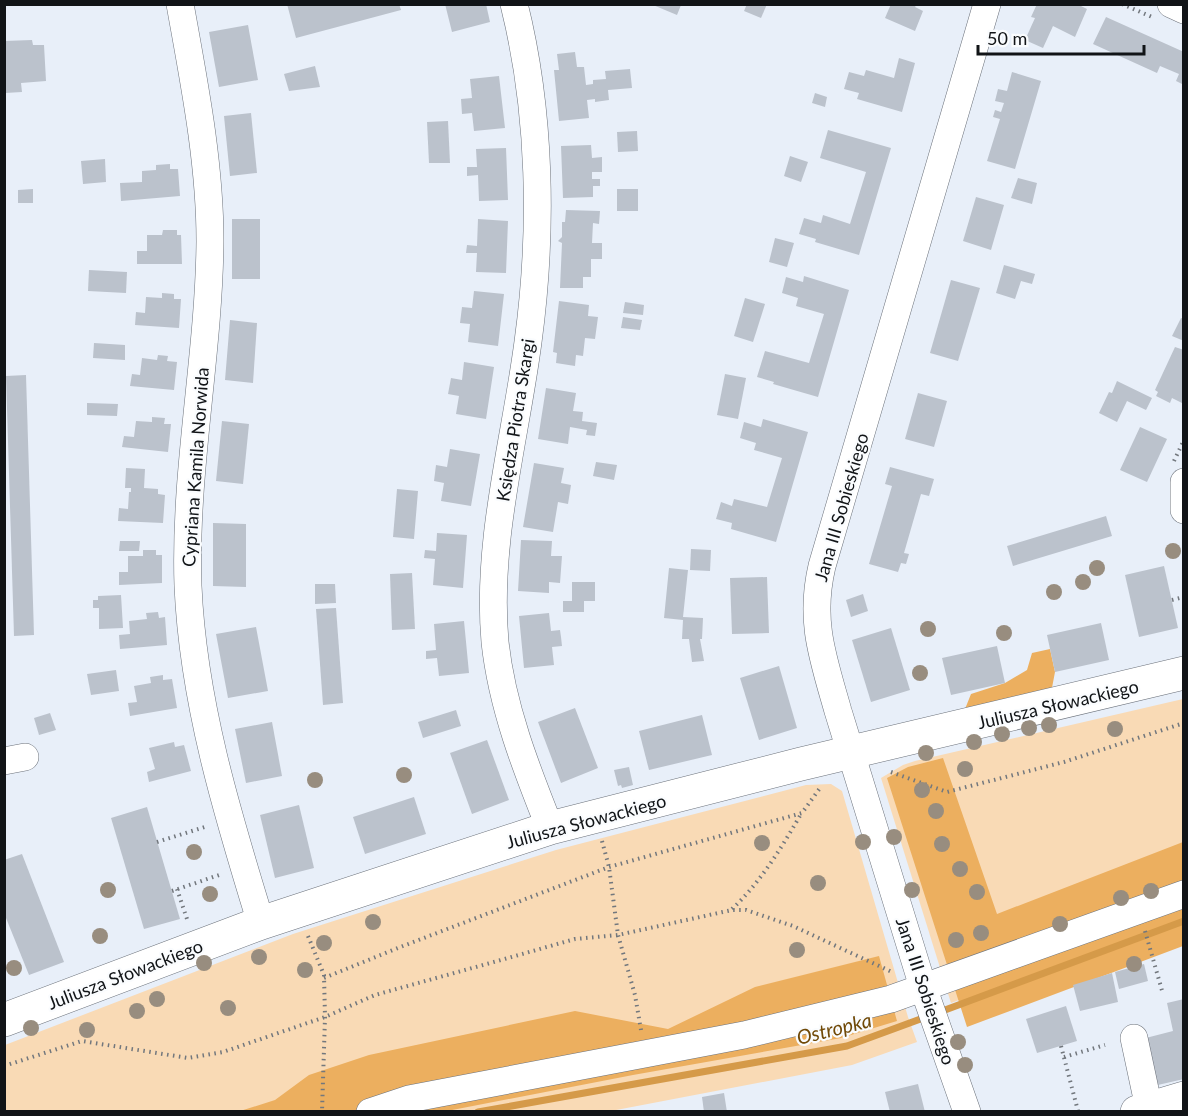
<svg xmlns="http://www.w3.org/2000/svg" width="1188" height="1116" font-family="Lato,sans-serif">
<style>
.green{fill:#f9dab5}
.forest{fill:#ecaf5f}
.lines{fill:none;stroke-linecap:round;stroke-linejoin:round}
.stream{stroke:#d59a49;stroke-width:7}
.building{fill:#bbc2cc}
.minor-casing{stroke:#6c727b;stroke-width:28}
.major-casing{stroke:#6c727b;stroke-width:34}
.path{stroke:#72777d;stroke-width:4;stroke-dasharray:1.5 4.5;stroke-linecap:butt}
.minor{stroke:#fff;stroke-width:27}
.major{stroke:#fff;stroke-width:33}
.tree{fill:#988d7f}
.labels{text-anchor:middle;dominant-baseline:central;stroke-width:4.5;stroke-linejoin:round;paint-order:stroke}
.street-label{font-size:18px;fill:#111417;stroke:#fafcfe}
.water-label{font-size:20px;font-style:italic;fill:#704907;stroke:#fafcfe}
</style>
<rect width="100%" height="100%" fill="#e8eff9"/>
<!-- green -->
<g class="green">
<path d="M1183,699V916L951,1003L881,778L903,765L915,761Z"/>
<path d="M831,784L842,791L908,1017L917,1042L852,1065L611,1111L5,1112V1045L293,934L556,850L806,785Z"/>
</g>
<!-- forest -->
<g class="forest">
<path d="M1050,649L1055,672L1051,693L963,714L971,694L1005,683L1027,670L1032,653Z"/>
<path d="M943,758L997,914L1183,842V946L967,1027L887,778L908,767Z"/>
<path d="M879,956L897,1021L841,1038L633,1075L447,1111L237,1112L275,1100L309,1075L369,1055L575,1011L668,1029L755,987Z"/>
</g>
<g class="lines">
<!-- stream -->
<g class="stream">
<path d="M937,1013L1184,921"/>
<path d="M478,1112L847,1046L926,1017"/>
</g>
</g>
<!-- building -->
<g class="building">
<path d="M287,4H399L401,10L296,38Z"/>
<path d="M445,4H486L490,22L452,32Z"/>
<path d="M747,4H767L761,18L744,11Z"/>
<path d="M891,4H917L915,7L923,11L915,31L885,18Z"/>
<path d="M1037,4H1077L1087,9L1075,37L1053,26L1043,48L1025,40L1035,18L1031,17Z"/>
<path d="M653,5H681L677,15Z"/>
<path d="M1106,17L1184,52V85L1176,81L1179,74L1160,66L1157,73L1093,44Z"/>
<path d="M248,25L258,80L219,87L209,32Z"/>
<path d="M32,40L33,45H44L46,81L21,83L22,92L5,93L4,41Z"/>
<path d="M575,52L577,67H584L586,85L593,84V80L606,79L605,71L630,69L632,88L608,90L609,100L595,102V99L587,100L589,118L559,121L554,70H559L557,54Z"/>
<path d="M899,58L915,63L902,112L857,99L859,93L844,89L849,72L864,76L866,70L894,78Z"/>
<path d="M315,66L320,87L289,91L284,74Z"/>
<path d="M1012,72L1041,81L1015,169L987,161L1000,119L993,117L995,110L1001,112L1004,103L995,101L998,89L1007,91Z"/>
<path d="M499,76L505,128L474,131L472,113L462,114L461,99L472,98L470,79Z"/>
<path d="M815,93L827,97L825,107L812,103Z"/>
<path d="M251,113L257,173L230,176L224,116Z"/>
<path d="M448,121L450,163H429L427,122Z"/>
<path d="M828,130L891,148L859,255L815,242L816,239L799,234L804,218L821,223L823,215L850,224L866,172L820,158Z"/>
<path d="M637,131L638,151L618,152L617,132Z"/>
<path d="M591,145L592,158L602,157V172H592V179H600V186H593V197L563,198L561,146Z"/>
<path d="M506,148L508,200L479,201L478,175L467,176V167H477L476,149Z"/>
<path d="M790,156L808,162L801,182L784,176Z"/>
<path d="M105,159L106,182L83,184L81,161Z"/>
<path d="M170,164V169H178L180,196L121,201L120,183L142,182V171L156,170V165Z"/>
<path d="M1018,178L1037,183L1032,204L1011,198Z"/>
<path d="M33,189V203H18V190Z"/>
<rect x="617" y="189" width="21" height="22"/>
<path d="M976,197L1004,205L991,250L963,241Z"/>
<path d="M566,210L600,211L599,224L593,223L592,243H602V259H591V277H583V288H560L562,243L558,241L562,237V222H565Z"/>
<rect x="232" y="219" width="28" height="60"/>
<path d="M478,219L508,221L506,273L476,272L477,253H466L467,245L477,246Z"/>
<path d="M163,230H177V235H181L182,264H137V251H147V235H162Z"/>
<path d="M775,238L794,243L787,267L769,262Z"/>
<path d="M1004,265L1035,274L1032,284L1021,281L1015,299L996,293Z"/>
<path d="M89,270L127,272L126,293L88,291Z"/>
<path d="M804,276L849,290L818,397L773,384L774,382L757,377L765,351L809,363L824,314L796,306L798,298L782,293L786,277L803,282Z"/>
<path d="M951,280L980,288L958,361L930,353Z"/>
<path d="M474,291L504,294L498,346L468,342L470,324L460,323L462,307L472,308Z"/>
<path d="M162,293L174,294V299H181L179,328L135,325L136,312L145,313L146,297L162,298Z"/>
<path d="M745,298L765,304L753,342L734,336Z"/>
<path d="M559,301L589,305L588,316L598,317L595,339L585,338L583,356L576,355L575,366L556,363L557,353L553,352Z"/>
<path d="M625,302L644,305L643,315L623,313Z"/>
<path d="M623,317L642,320L640,330L621,328Z"/>
<path d="M1181,318L1184,319V341L1172,336Z"/>
<path d="M230,320L257,323L253,383L225,380Z"/>
<path d="M94,343L125,345V360L93,358Z"/>
<path d="M1175,347L1184,350L1182,403L1172,398L1170,403L1156,396L1158,392L1155,390Z"/>
<path d="M158,355L168,356L167,361L177,362L174,390L130,386L132,374L140,375L142,358L157,360Z"/>
<path d="M464,362L494,367L486,419L456,414L459,396L448,394L451,378L462,380Z"/>
<path d="M725,374L746,378L738,419L717,415Z"/>
<path d="M26,375L34,635L14,636L6,376Z"/>
<path d="M1117,381L1152,398L1146,410L1127,401L1117,422L1099,413L1109,392L1112,393Z"/>
<path d="M546,388L576,393L573,411L583,412L582,421L597,423L595,436L586,435L587,430L570,427L568,444L538,439Z"/>
<path d="M918,393L947,401L934,447L905,439Z"/>
<path d="M87,403L118,404L117,416L87,415Z"/>
<path d="M152,417L165,418L164,424H171L168,452L122,447L124,436L134,437L136,421L152,422Z"/>
<path d="M763,419L808,432L776,542L731,529L732,523L716,519L721,502L732,506L734,499L767,507L782,458L754,450L756,443L740,438L744,422L761,427Z"/>
<path d="M222,421L249,424L243,484L216,481Z"/>
<path d="M1140,427L1167,439L1147,482L1120,470Z"/>
<path d="M450,449L480,454L471,506L441,501L444,483L434,481L436,465L447,467Z"/>
<path d="M596,462L617,465L614,480L593,476Z"/>
<path d="M534,463L564,468L561,483L571,485L568,504L558,502L553,532L523,527Z"/>
<path d="M890,467L934,479L929,496L921,494L904,553L909,554L906,564L901,563L898,572L869,564L892,486L885,484Z"/>
<path d="M126,468L145,469L144,488L158,489V494L165,495L163,523L118,521L119,508L128,509L129,492H131V488H125Z"/>
<path d="M397,489L418,491L414,539L393,537Z"/>
<path d="M1106,516L1112,536L1013,566L1007,546Z"/>
<path d="M213,523L246,524V587L213,586Z"/>
<path d="M437,533L467,535L463,588L433,585L435,559L424,558L425,550L436,551Z"/>
<path d="M521,540L552,541L551,556H562L560,583L549,582V593L518,591Z"/>
<path d="M120,541H140L139,551H119Z"/>
<path d="M691,549L711,550L710,571L690,570Z"/>
<path d="M143,550H156V555H162V583L119,585V572H128V556H143Z"/>
<path d="M1164,566L1178,628L1139,637L1125,575Z"/>
<path d="M669,568L688,570L683,617L703,618L702,639H700L704,661L692,662L689,639H682L683,620L664,618Z"/>
<path d="M412,573L415,629L392,630L390,574Z"/>
<path d="M767,577L769,633L732,634L730,578Z"/>
<path d="M572,582H595V601H584V612H563V601H572Z"/>
<path d="M315,584H335L336,603L315,604Z"/>
<path d="M863,594L868,611L851,617L846,600Z"/>
<path d="M121,595L123,628L99,629V608H93V600H98V596Z"/>
<path d="M336,608L343,703L323,705L316,609Z"/>
<path d="M158,612L159,618L165,617L167,645L120,649L119,635L130,634L129,621L147,619L146,613Z"/>
<path d="M549,613L551,631L560,630L561,637L562,646L552,647L554,665L524,668L519,616Z"/>
<path d="M464,621L469,673L439,676L437,658L426,659V651L436,650L434,624Z"/>
<path d="M1101,623L1109,660L1055,672L1047,635Z"/>
<path d="M256,627L268,691L228,698L216,634Z"/>
<path d="M891,628L910,690L871,702L852,640Z"/>
<path d="M997,646L1005,683L951,695L942,658Z"/>
<path d="M779,666L797,728L759,740L740,678Z"/>
<path d="M116,670L119,691L91,695L87,674Z"/>
<path d="M163,675V680L172,679L177,708L130,716L128,703L137,702L134,686L151,683L150,677Z"/>
<path d="M575,708L598,768L561,783L538,722Z"/>
<path d="M456,710L461,726L423,738L418,722Z"/>
<path d="M50,713L56,730L39,735L34,718Z"/>
<path d="M702,715L712,755L649,770L639,731Z"/>
<path d="M272,722L282,776L246,783L235,729Z"/>
<path d="M487,740L509,800L472,814L450,753Z"/>
<path d="M174,742L175,747L184,745L191,771L149,782L147,772L155,769L149,748Z"/>
<path d="M629,767L633,785L622,788L621,785L618,786L614,770Z"/>
<path d="M414,797L426,834L365,854L353,817Z"/>
<path d="M299,805L314,868L275,878L260,815Z"/>
<path d="M147,807L180,919L144,929L111,818Z"/>
<path d="M22,854L64,962L29,975L4,913V860Z"/>
<path d="M1144,964L1148,981L1119,989L1115,972Z"/>
<path d="M1112,973L1118,1002L1080,1011L1073,985Z"/>
<path d="M1184,999V1079L1149,1087L1138,1040L1173,1031L1167,1003Z"/>
<path d="M1066,1006L1077,1041L1037,1053L1026,1019Z"/>
<path d="M918,1084L925,1112H890L885,1092Z"/>
<path d="M724,1093L727,1112H704L702,1097Z"/>
</g>
<g class="lines">
<defs>
<g id="minor">
<path d="M180,4C194,82 210,162 210,241C209,356 184,470 188,586C193,701 227,813 261,923"/>
<path d="M514,4C541,112 543,232 528,342C515,441 486,541 495,642C502,707 526,768 550,828"/>
<path d="M1171,4L1184,10"/>
<path d="M1184,482V510"/>
<path d="M4,761L25,757"/>
<path d="M1134,1038L1149,1108"/>
<path d="M370,1112L409,1099L744,1035L891,999L1184,894"/>
<path d="M967,1112L923,987L838,711C823,658 809,621 822,566L987,4"/>
</g>
<g id="major">
<path d="M4,1020L261,923L550,828L801,764L1184,673"/>
<path d="M1137,1112L1184,1098"/>
</g>
</defs>
<!-- minor casing -->
<use href="#minor" class="minor-casing"/>
<!-- major casing -->
<use href="#major" class="major-casing"/>
<!-- path -->
<g class="path">
<path d="M1122,4L1152,17"/>
<path d="M1174,461L1184,440"/>
<path d="M1172,600L1184,597"/>
<path d="M891,772L947,792L1064,762L1184,723"/>
<path d="M602,841L609,867L618,935L635,995L641,1030"/>
<path d="M157,842L208,826"/>
<path d="M177,889L188,922"/>
<path d="M172,891L222,874"/>
<path d="M732,909C760,883 782,847 801,814"/>
<path d="M1145,931L1163,994"/>
<path d="M308,936L324,975L325,1017L322,1112"/>
<path d="M324,978L403,946L609,867L802,813L820,788"/>
<path d="M1061,1046L1078,1111"/>
<path d="M1064,1057L1105,1045"/>
<path d="M4,1066L82,1041L188,1058L223,1052L325,1017L375,995L501,960L575,939L618,935L732,910H746L793,926L892,972"/>
</g>
<!-- minor -->
<use href="#minor" class="minor"/>
<!-- major -->
<use href="#major" class="major"/>
</g>
<!-- trees -->
<g class="tree">
<circle cx="1173" cy="551" r="8"/>
<circle cx="1097" cy="568" r="8"/>
<circle cx="1083" cy="582" r="8"/>
<circle cx="1054" cy="592" r="8"/>
<circle cx="928" cy="629" r="8"/>
<circle cx="1004" cy="633" r="8"/>
<circle cx="920" cy="673" r="8"/>
<circle cx="1049" cy="725" r="8"/>
<circle cx="1029" cy="728" r="8"/>
<circle cx="1115" cy="729" r="8"/>
<circle cx="1002" cy="734" r="8"/>
<circle cx="974" cy="742" r="8"/>
<circle cx="926" cy="753" r="8"/>
<circle cx="965" cy="769" r="8"/>
<circle cx="404" cy="775" r="8"/>
<circle cx="315" cy="780" r="8"/>
<circle cx="922" cy="790" r="8"/>
<circle cx="936" cy="811" r="8"/>
<circle cx="894" cy="837" r="8"/>
<circle cx="863" cy="842" r="8"/>
<circle cx="762" cy="843" r="8"/>
<circle cx="942" cy="844" r="8"/>
<circle cx="194" cy="852" r="8"/>
<circle cx="960" cy="869" r="8"/>
<circle cx="818" cy="883" r="8"/>
<circle cx="108" cy="890" r="8"/>
<circle cx="912" cy="890" r="8"/>
<circle cx="1151" cy="891" r="8"/>
<circle cx="977" cy="892" r="8"/>
<circle cx="210" cy="894" r="8"/>
<circle cx="1121" cy="898" r="8"/>
<circle cx="373" cy="922" r="8"/>
<circle cx="1060" cy="924" r="8"/>
<circle cx="981" cy="933" r="8"/>
<circle cx="100" cy="936" r="8"/>
<circle cx="956" cy="940" r="8"/>
<circle cx="324" cy="943" r="8"/>
<circle cx="797" cy="950" r="8"/>
<circle cx="259" cy="957" r="8"/>
<circle cx="204" cy="963" r="8"/>
<circle cx="1134" cy="964" r="8"/>
<circle cx="14" cy="968" r="8"/>
<circle cx="305" cy="970" r="8"/>
<circle cx="157" cy="999" r="8"/>
<circle cx="228" cy="1008" r="8"/>
<circle cx="137" cy="1011" r="8"/>
<circle cx="31" cy="1028" r="8"/>
<circle cx="87" cy="1030" r="8"/>
<circle cx="958" cy="1042" r="8"/>
<circle cx="965" cy="1065" r="8"/>
</g>
<g class="labels">
<!-- street labels -->
<g class="street-label">
<text transform="translate(515 420) rotate(-81)">Księdza Piotra Skargi</text>
<text transform="translate(195 467) rotate(-86)">Cypriana Kamila Norwida</text>
<text transform="translate(841 507) rotate(-74)">Jana III Sobieskiego</text>
<text transform="translate(1058 704) rotate(-13)">Juliusza Słowackiego</text>
<text transform="translate(586 821) rotate(-15)">Juliusza Słowackiego</text>
<text transform="translate(125 974) rotate(-21)">Juliusza Słowackiego</text>
<text transform="translate(926 991) rotate(72)">Jana III Sobieskiego</text>
</g>
<!-- water labels -->
<g class="water-label">
<text transform="translate(834 1028) rotate(-14)">Ostropka</text>
</g>
</g>
<!-- border -->
<rect width="1188" height="1116" fill="none" stroke="#111417" stroke-width="12"/>
<!-- scale -->
<path d="M978 45v9h166v-9" fill="none" stroke="#111417" stroke-width="3"/>
<text x="987" y="45" font-size="18" fill="#111417" stroke="#fafcfe" stroke-width="4.5" paint-order="stroke">50 m</text>
</svg>
